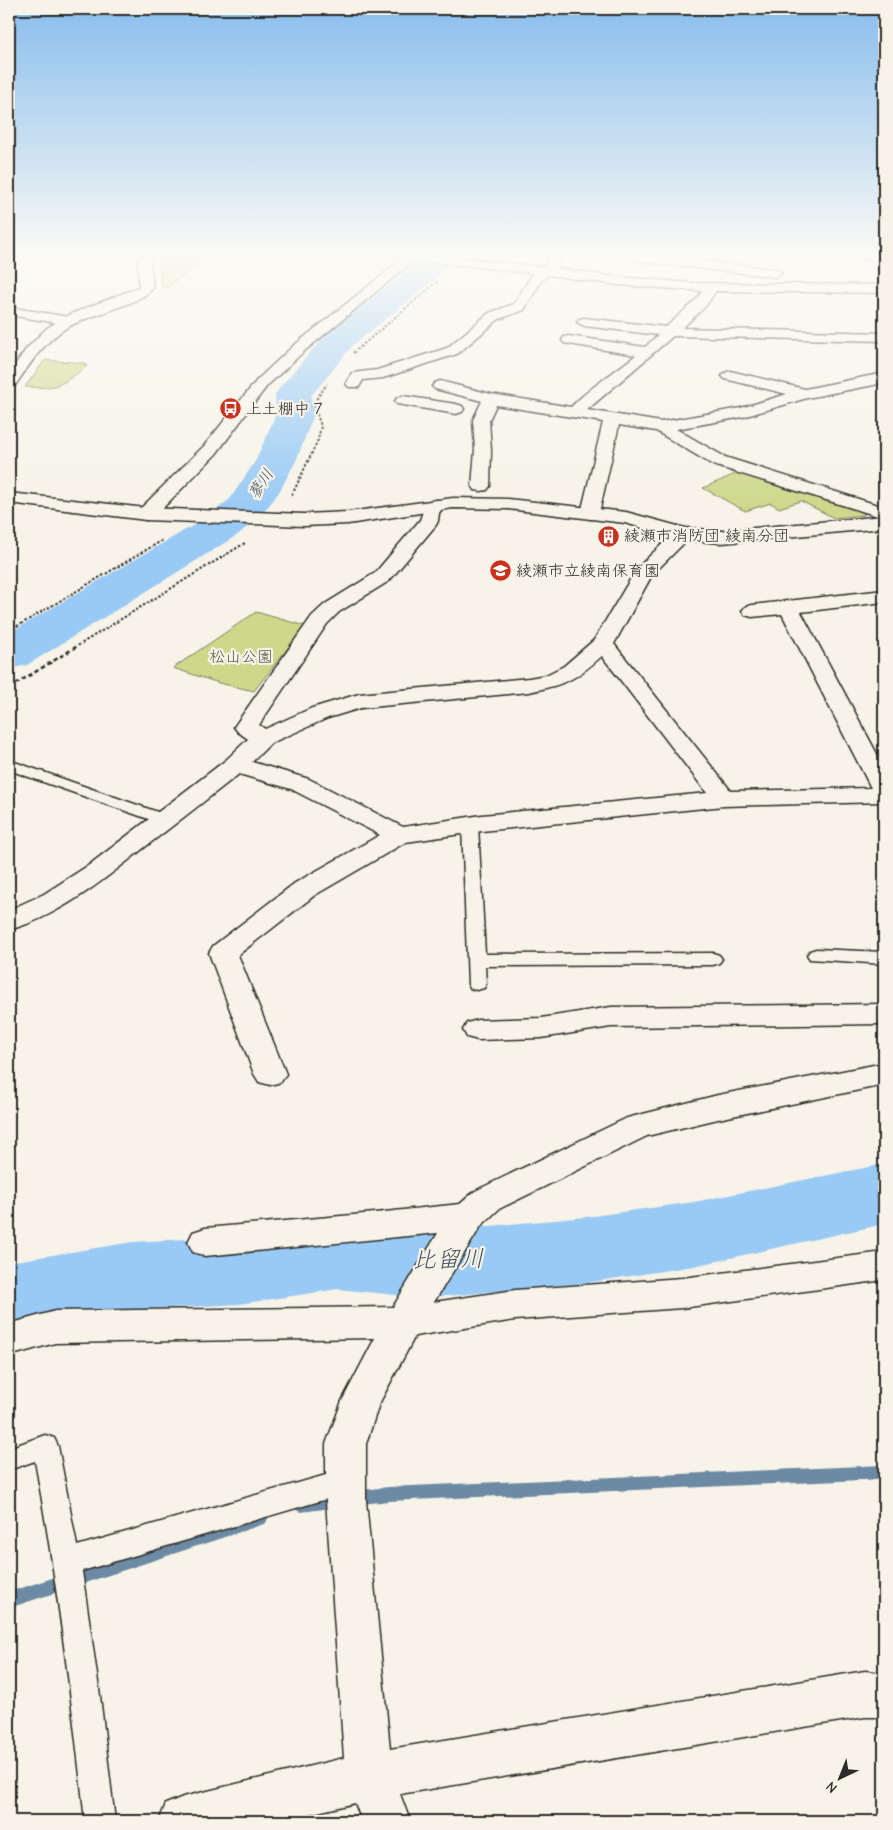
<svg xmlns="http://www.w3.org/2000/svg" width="893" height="1830" font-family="'Comic Neue','Klee One',sans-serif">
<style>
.green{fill:#cdd88b;stroke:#7c825b}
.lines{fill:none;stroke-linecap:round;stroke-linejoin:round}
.stream{fill:#6d8aa4;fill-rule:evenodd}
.river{fill:#99caf5;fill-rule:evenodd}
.service-casing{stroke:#2b2b2b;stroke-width:3}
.minor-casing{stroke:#2b2b2b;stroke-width:3}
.tertiary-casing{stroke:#2b2b2b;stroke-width:3}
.path-far1{stroke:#2b2b2b;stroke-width:2;stroke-dasharray:2.5 2;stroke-linecap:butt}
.path{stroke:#2b2b2b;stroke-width:2.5;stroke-dasharray:4.5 3;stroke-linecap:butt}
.service{fill:#f7f3e8;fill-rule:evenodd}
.minor{fill:#f7f3e8;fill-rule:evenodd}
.tertiary{fill:#f7f3e8;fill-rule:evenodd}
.labels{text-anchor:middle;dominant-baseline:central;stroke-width:4.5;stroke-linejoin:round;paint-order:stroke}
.far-poi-label{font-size:16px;fill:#2b2b2b;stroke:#f7f3e8;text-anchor:start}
.far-water-label{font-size:16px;font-style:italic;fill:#46535e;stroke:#f7f3e8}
.far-park-label{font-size:16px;fill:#545643;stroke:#f7f3e8}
.near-water-label{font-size:24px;font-style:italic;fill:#46535e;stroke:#f7f3e8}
</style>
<rect width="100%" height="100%" fill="#f7f3e8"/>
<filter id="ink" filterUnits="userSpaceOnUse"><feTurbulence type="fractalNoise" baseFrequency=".02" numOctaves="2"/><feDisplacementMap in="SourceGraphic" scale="10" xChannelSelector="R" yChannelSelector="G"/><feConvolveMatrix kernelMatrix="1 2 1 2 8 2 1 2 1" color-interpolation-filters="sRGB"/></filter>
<g filter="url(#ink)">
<!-- green -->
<g class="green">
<path d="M170,253H213L168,287H162L158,263Z"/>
<path d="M45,360L84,363L87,366C60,385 60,389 25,387Z"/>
<path d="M742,471L865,509L864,515L834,518L801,501L779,508L771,503L745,511L703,488Z"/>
<path d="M256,612L305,626L254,691L219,683L173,668Z"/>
</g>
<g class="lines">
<!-- stream -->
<g class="stream">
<path d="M884,1465V1479L389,1501L353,1505L348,1503L346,1498L348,1493L353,1491L389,1487Z"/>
<path d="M339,1493L344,1495L346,1500L344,1505L339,1507L301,1512L296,1510L294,1505L296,1500L301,1498Z"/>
<path d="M261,1511L266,1513L268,1518L266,1523L261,1525L9,1608V1592Z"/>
</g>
<!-- river -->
<g class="river">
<path d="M428,253H458L434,280L353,345L311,396L314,414L296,461L279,492L260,517L236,536L27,665L9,669V633L206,518L230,499L256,460L276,414L275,395L280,387L329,331L400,277Z"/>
<path d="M884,1164V1224L694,1266L586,1283L447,1296H405L338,1289L239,1304L133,1310L9,1332V1262L133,1242L239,1236L338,1223L405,1230H447L586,1217L694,1202Z"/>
</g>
<defs>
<g id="service">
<path d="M9,760L169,816L171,819L169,822H157L9,770Z"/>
<path d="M470,820L476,822L478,825L485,954L713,953L719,955L722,959L719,963L713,965L485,966L486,984L484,988L477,990L470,988L468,984L462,825L464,822Z"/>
<path d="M816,949L884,952V964L810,959L807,955L810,951Z"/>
<path d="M45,1435L54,1438L58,1446L77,1546L347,1469L356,1473L360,1481L356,1489L347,1493L82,1571L100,1696L115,1821H85C72,1700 57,1581 35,1461L9,1470V1448Z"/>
</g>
<g id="minor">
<path d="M410,253H423L302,353L267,386L216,454L153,518L146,520L139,518L137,514L139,510L204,446L257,380L292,347Z"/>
<path d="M796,253H884V259H801L797,258L795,255Z"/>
<path d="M640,254L776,269L782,273L776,277L636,261L634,258Z"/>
<path d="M545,267L617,277L693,283L884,285V293L716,291L705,307L682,328L884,333V341L673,336L587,410L661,422L741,408L787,394L725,379L722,376L725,373L730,371L805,389L884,373V383L807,398L743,417L676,429L725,457L884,507V518L713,465L656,431L619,425L599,513L596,517L590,519L584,517L581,513L603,422L496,405L489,420L491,450L490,486L487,490L481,491L475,490L472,486L475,450L473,420L482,401L435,389L432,386L435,383L440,381L491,394L571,407C590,387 615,372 636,355L569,344L564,343L562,340L564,337L569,336L645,347L658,335L584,326L577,322L579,319L584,318L666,327L695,301L703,291L617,285L548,275L542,280L524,310L499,319L457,354L383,378L363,380L359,387H349L346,384L352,373L377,370L447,348L489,313L514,304L532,275L540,268Z"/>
<path d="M9,307L69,317L76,321L69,325L9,315Z"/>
<path d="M403,396L456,404L462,406L464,409L462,412L456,414L397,404L395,401L397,398Z"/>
<path d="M436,500L442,501L445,505L439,513L438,521L436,525L389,581L339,612L327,624L259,725L265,729L312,708L359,694L529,678L546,675L564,666L594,640L637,568L677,530L684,528L691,530L693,534L652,575L614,644L731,791L871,788L782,614L752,617L745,615L742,611L745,607L752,605L884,590V602L801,612L884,767V802L724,806L482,831L406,842L315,895L238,955L286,1074L281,1082L270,1085L259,1082L254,1074L209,953L213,946L295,883L380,835L291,789L239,774C208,798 177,823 145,847C105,879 60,916 9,930V910L44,894L89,865L226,760L248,739L238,732L234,727L312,616L325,604L375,573L420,520L424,508L430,501ZM602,656L707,793L482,815L403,827L309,779L252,762L271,743L328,718L361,708L529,692C565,684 574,681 602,656Z"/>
<path d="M884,1004V1024L611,1027L541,1038L478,1040L467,1037L463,1030L467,1023L478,1020L541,1018L611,1007Z"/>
<path d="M884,1063V1085L718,1119L647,1136L499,1209L481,1226L434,1302L515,1290L682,1278L884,1252V1280L682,1308L515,1320L415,1336L379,1404L366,1444V1501L390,1749L865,1671L884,1673V1717H865L400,1794L410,1821H362L355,1803L280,1821H159L166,1804L183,1797L344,1758L326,1501V1444L342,1401L375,1338L55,1343L9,1356V1324L55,1311L393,1307L438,1233L205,1256L193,1252L188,1242L193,1232L205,1228L375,1213L460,1204L475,1191L627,1118L718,1095Z"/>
</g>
<g id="tertiary">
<path d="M144,253H156L150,260L153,288C141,304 89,315 68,327C44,341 30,364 14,387L9,389V373L27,348L47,328L71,314L139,287L138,260Z"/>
<path d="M387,253H421L542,267L547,263L551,253H563L558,268L545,275L393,257Z"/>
<path d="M9,493L146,508L304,514L348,512L453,498L508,499L626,512L685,528L722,531L884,516V528L722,543L684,540L625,523L508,509L453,508L348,524L304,526L146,520L9,503Z"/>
</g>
</defs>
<!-- service casing -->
<use href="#service" class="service-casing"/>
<!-- minor casing -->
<use href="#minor" class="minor-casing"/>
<!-- tertiary casing -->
<use href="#tertiary" class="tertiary-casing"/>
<!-- path-far1 -->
<g class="path-far1">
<path d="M353,353L438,281"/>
<path d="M292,495L318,440L321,426L315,409V401L327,384"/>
<path d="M9,631L163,540"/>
<path d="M74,648L245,543"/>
</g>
<!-- path -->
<path class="path" d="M9,688L76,647"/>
<!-- service -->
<use href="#service" class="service"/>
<!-- minor -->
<use href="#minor" class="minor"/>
<!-- tertiary -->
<use href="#tertiary" class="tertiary"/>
</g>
</g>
<!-- sky -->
<linearGradient id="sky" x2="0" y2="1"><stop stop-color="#88bded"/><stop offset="0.5" stop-color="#fbfaf5"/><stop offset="1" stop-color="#fbfaf5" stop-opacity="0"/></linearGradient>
<rect width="893" height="509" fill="url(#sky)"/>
<!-- icons -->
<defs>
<symbol id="bus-disc" viewBox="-11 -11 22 22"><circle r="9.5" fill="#c8321e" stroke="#f7f3e8"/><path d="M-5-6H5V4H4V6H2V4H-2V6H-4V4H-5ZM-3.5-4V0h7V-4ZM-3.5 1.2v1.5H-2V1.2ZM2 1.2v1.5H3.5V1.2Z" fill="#fff"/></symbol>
<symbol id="building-disc" viewBox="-11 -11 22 22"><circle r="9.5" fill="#c8321e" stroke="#f7f3e8"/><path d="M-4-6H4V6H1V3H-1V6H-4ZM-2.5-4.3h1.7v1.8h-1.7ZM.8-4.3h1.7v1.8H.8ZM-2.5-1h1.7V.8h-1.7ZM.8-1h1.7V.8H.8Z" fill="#fff"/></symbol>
<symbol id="school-disc" viewBox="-11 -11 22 22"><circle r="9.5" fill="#c8321e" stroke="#f7f3e8"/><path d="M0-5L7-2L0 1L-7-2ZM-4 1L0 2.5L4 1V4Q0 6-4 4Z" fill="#fff"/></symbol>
</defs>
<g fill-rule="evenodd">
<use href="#bus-disc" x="218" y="396" width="25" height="25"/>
<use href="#building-disc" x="596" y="524" width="25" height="25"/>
<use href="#school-disc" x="488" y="558" width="25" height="25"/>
</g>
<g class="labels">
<!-- far-poi labels -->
<g class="far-poi-label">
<text x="246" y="409">上土棚中７</text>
<text x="624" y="536">綾瀬市消防団 綾南分団</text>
<text x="516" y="571">綾瀬市立綾南保育園</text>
</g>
<!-- far-water labels -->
<g class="far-water-label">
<text transform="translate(261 484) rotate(-57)">蓼川</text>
</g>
<!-- far-park labels -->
<g class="far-park-label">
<text x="241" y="657">松山公園</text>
</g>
<!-- near-water labels -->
<g class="near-water-label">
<text transform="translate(448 1259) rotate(-1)">比留川</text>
</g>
</g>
<!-- margin -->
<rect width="893" height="1830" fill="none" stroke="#f7f3e8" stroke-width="30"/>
<rect x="15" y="15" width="863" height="1800" fill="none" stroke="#2b2b2b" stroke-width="2" filter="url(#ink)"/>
<!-- north arrow -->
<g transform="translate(840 1778) rotate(223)" stroke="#f7f3e8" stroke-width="4" paint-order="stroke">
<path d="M0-4L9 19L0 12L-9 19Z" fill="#2b2b2b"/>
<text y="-8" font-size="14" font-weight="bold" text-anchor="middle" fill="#2b2b2b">N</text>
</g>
</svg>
